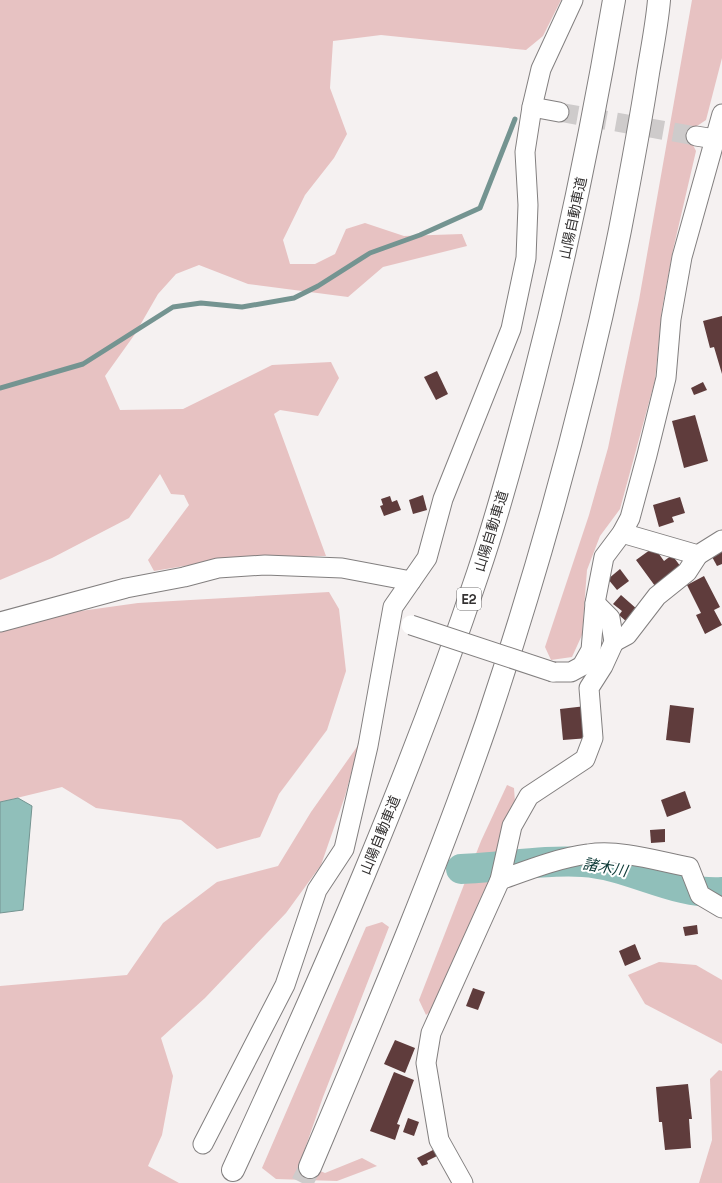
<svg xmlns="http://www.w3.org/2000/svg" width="722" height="1183" font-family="'Space Grotesk','Noto Sans JP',sans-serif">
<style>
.green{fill:#e7c2c2}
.water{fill:#90bfba;stroke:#749491}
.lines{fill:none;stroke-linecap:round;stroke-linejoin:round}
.stream{stroke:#749491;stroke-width:5}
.river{stroke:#90bfba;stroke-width:30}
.building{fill:#5f3c3c}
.street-tunnel{stroke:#cecbcb;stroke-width:19;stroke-dasharray:19 10;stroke-linecap:butt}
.highway-tunnel{stroke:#cecbcb;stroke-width:22;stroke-dasharray:22 11;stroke-linecap:butt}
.street-casing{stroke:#827f7f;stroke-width:21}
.highway-casing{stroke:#827f7f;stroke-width:24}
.street{stroke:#fff;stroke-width:19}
.highway{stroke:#fff;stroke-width:22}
.street-bridge-casing{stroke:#827f7f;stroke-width:21;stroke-linecap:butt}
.street-bridge{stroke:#fff;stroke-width:19}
.labels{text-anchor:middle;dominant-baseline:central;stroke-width:4;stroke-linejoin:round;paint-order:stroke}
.shield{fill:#fff;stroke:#706f6f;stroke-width:1}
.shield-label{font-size:13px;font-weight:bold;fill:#333131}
.street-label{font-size:14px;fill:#333131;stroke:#fff}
.water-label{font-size:15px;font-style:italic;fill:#0c3936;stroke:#fff}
</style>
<rect width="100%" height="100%" fill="#f5f1f1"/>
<!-- green -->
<g class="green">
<path d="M0,0H561L543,36L526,50L381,35L333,41L330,88L347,134L334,158L305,195L283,240L290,264H315L335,254L346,229L365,223L404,236L462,234L467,246L383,267L348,297L248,284L199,265L176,274L158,294L135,334L105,376L120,410L183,409L272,365L331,362L339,378L318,416L280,410L274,414L326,556H276L221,560L154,571L148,560L189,505L184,495L171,494L160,474L129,518L52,558L0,580Z"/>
<path d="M692,0H722V58L706,120L694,128L691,141L696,151L673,250L662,309L655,380L620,509L600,536L587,570L582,635L572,657L551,660L545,647L589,515L608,448L639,300Z"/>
<path d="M329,592L339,609L346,671L327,730L279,794L260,837L217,849L181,820L96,808L62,787L0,802V628L59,614L138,603Z"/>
<path d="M359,744L345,796L321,865L286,913L205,998L161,1038L173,1076L162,1135L148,1166L179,1183H0V986L127,975L163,923L217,882L278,866L311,812Z"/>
<path d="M507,785L514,788L515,802L492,876L432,1010L426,1015L419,1000L481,841Z"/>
<path d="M382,922L389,927L323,1097L300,1163L325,1173L362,1158L377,1166L337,1181L276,1179L262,1168L366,927Z"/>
<path d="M659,962L696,965L722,980V1044L645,1004L628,975Z"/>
<path d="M719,1070L722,1071V1183H699L712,1140L710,1079Z"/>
</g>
<!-- water -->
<path class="water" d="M18,798L32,806L23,910L0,913V802Z"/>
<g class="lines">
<!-- stream -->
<path class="stream" d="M0,388L83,364L173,307L201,303L242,307L294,298L318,286L370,253L420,235L480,208L515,119"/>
<!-- river -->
<path class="river" d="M461,869C501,868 542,859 583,862C631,865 673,895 722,892"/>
</g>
<!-- building -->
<g class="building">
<path d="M722,316V374L714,347L710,348L703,321Z"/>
<path d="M437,371L448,394L436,400L424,377Z"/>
<path d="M703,382L707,390L694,395L691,388Z"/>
<path d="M695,415L708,461L684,468L672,421Z"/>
<path d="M423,495L427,510L413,514L409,500Z"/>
<path d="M390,496L392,502L397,500L401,510L384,516L380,506L383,505L381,499Z"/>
<path d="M680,497L685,513L672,517L674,522L659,527L653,505Z"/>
<path d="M654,547L664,561L672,555L681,567L655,586L636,560Z"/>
<path d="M722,550V564L717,566L711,555Z"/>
<path d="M620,569L629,581L617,590L608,579Z"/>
<path d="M704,576L720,607L714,610L722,625L705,634L696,615L701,613L687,585Z"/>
<path d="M621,595L638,610L627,622L619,615L622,611L613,604Z"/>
<path d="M670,705L694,708L690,743L666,740Z"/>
<path d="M586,706L589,738L563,740L560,709Z"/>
<path d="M685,791L691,808L667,817L661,800Z"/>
<path d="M665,829V842L651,843L650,830Z"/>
<path d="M697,925L698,934L685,936L683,927Z"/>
<path d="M635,944L641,959L625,966L619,951Z"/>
<path d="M473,988L485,992L478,1010L466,1006Z"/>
<path d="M395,1040L415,1048L405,1073L384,1064Z"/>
<path d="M394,1072L414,1080L397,1124L400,1125L395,1140L370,1131Z"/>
<path d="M688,1084L692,1119H689L691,1148L665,1150L662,1122H659L656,1087Z"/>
<path d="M408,1118L419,1122L414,1136L403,1132Z"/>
<path d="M435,1149L439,1155L427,1161L428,1164L422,1166L417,1158Z"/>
</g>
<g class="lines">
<!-- street-tunnel -->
<path class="street-tunnel" d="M559,112L696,136"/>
<!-- highway-tunnel -->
<path class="highway-tunnel" d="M302,1183L310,1167"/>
<defs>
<g id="street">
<path d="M532,107L559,112"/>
<path d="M696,136L715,139"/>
<path d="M622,533L698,555L722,540"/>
<path d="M0,622L126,588L184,577L218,568L265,565L342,568L411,581"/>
<path d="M614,642L627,635L657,596L687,572L698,555"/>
<path d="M553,672H571L582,666L591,650L595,603L604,557L622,533L630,518L647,455L666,378L671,319L682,257L722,114"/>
<path d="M500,880C528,870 558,858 588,854C620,849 658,861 689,867L700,895L722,908"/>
<path d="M203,1144L285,985L317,890L344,849L368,746L393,607L427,558L443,499L511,329L526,258L528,205L525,152L532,107L541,69L573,0"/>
<path d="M463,1183L439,1140L426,1063L431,1033L500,880L512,826L529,796L585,759L593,738L589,688L603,666L614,642L610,618L595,603"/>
</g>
<g id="highway">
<path d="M310,1167C372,1020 435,873 487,722C541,561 586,397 620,230C630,178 640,126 648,73C652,49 657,24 659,0"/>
<path d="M233,1170C323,975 410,777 478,573C499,511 516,446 533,382C566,255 592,130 614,0"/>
</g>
</defs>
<!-- street casing -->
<use href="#street" class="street-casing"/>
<!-- highway casing -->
<use href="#highway" class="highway-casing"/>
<!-- street -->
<use href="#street" class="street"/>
<!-- highway -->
<use href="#highway" class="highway"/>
<defs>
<path id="street-bridge" d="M411,625L553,672"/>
</defs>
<!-- street-bridge casing -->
<use href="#street-bridge" class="street-bridge-casing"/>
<!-- street-bridge -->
<use href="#street-bridge" class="street-bridge"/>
</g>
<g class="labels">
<!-- shield labels -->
<rect class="shield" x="457" y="588" width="24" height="22" rx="3"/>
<g class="shield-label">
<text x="469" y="599">E2</text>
</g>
<!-- street labels -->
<g class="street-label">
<text transform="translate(573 218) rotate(-78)">山陽自動車道</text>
<text transform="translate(491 531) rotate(-73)">山陽自動車道</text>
<text transform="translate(380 835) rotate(-68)">山陽自動車道</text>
</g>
<!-- water labels -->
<g class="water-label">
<text transform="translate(605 867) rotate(10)">諸木川</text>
</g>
</g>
</svg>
